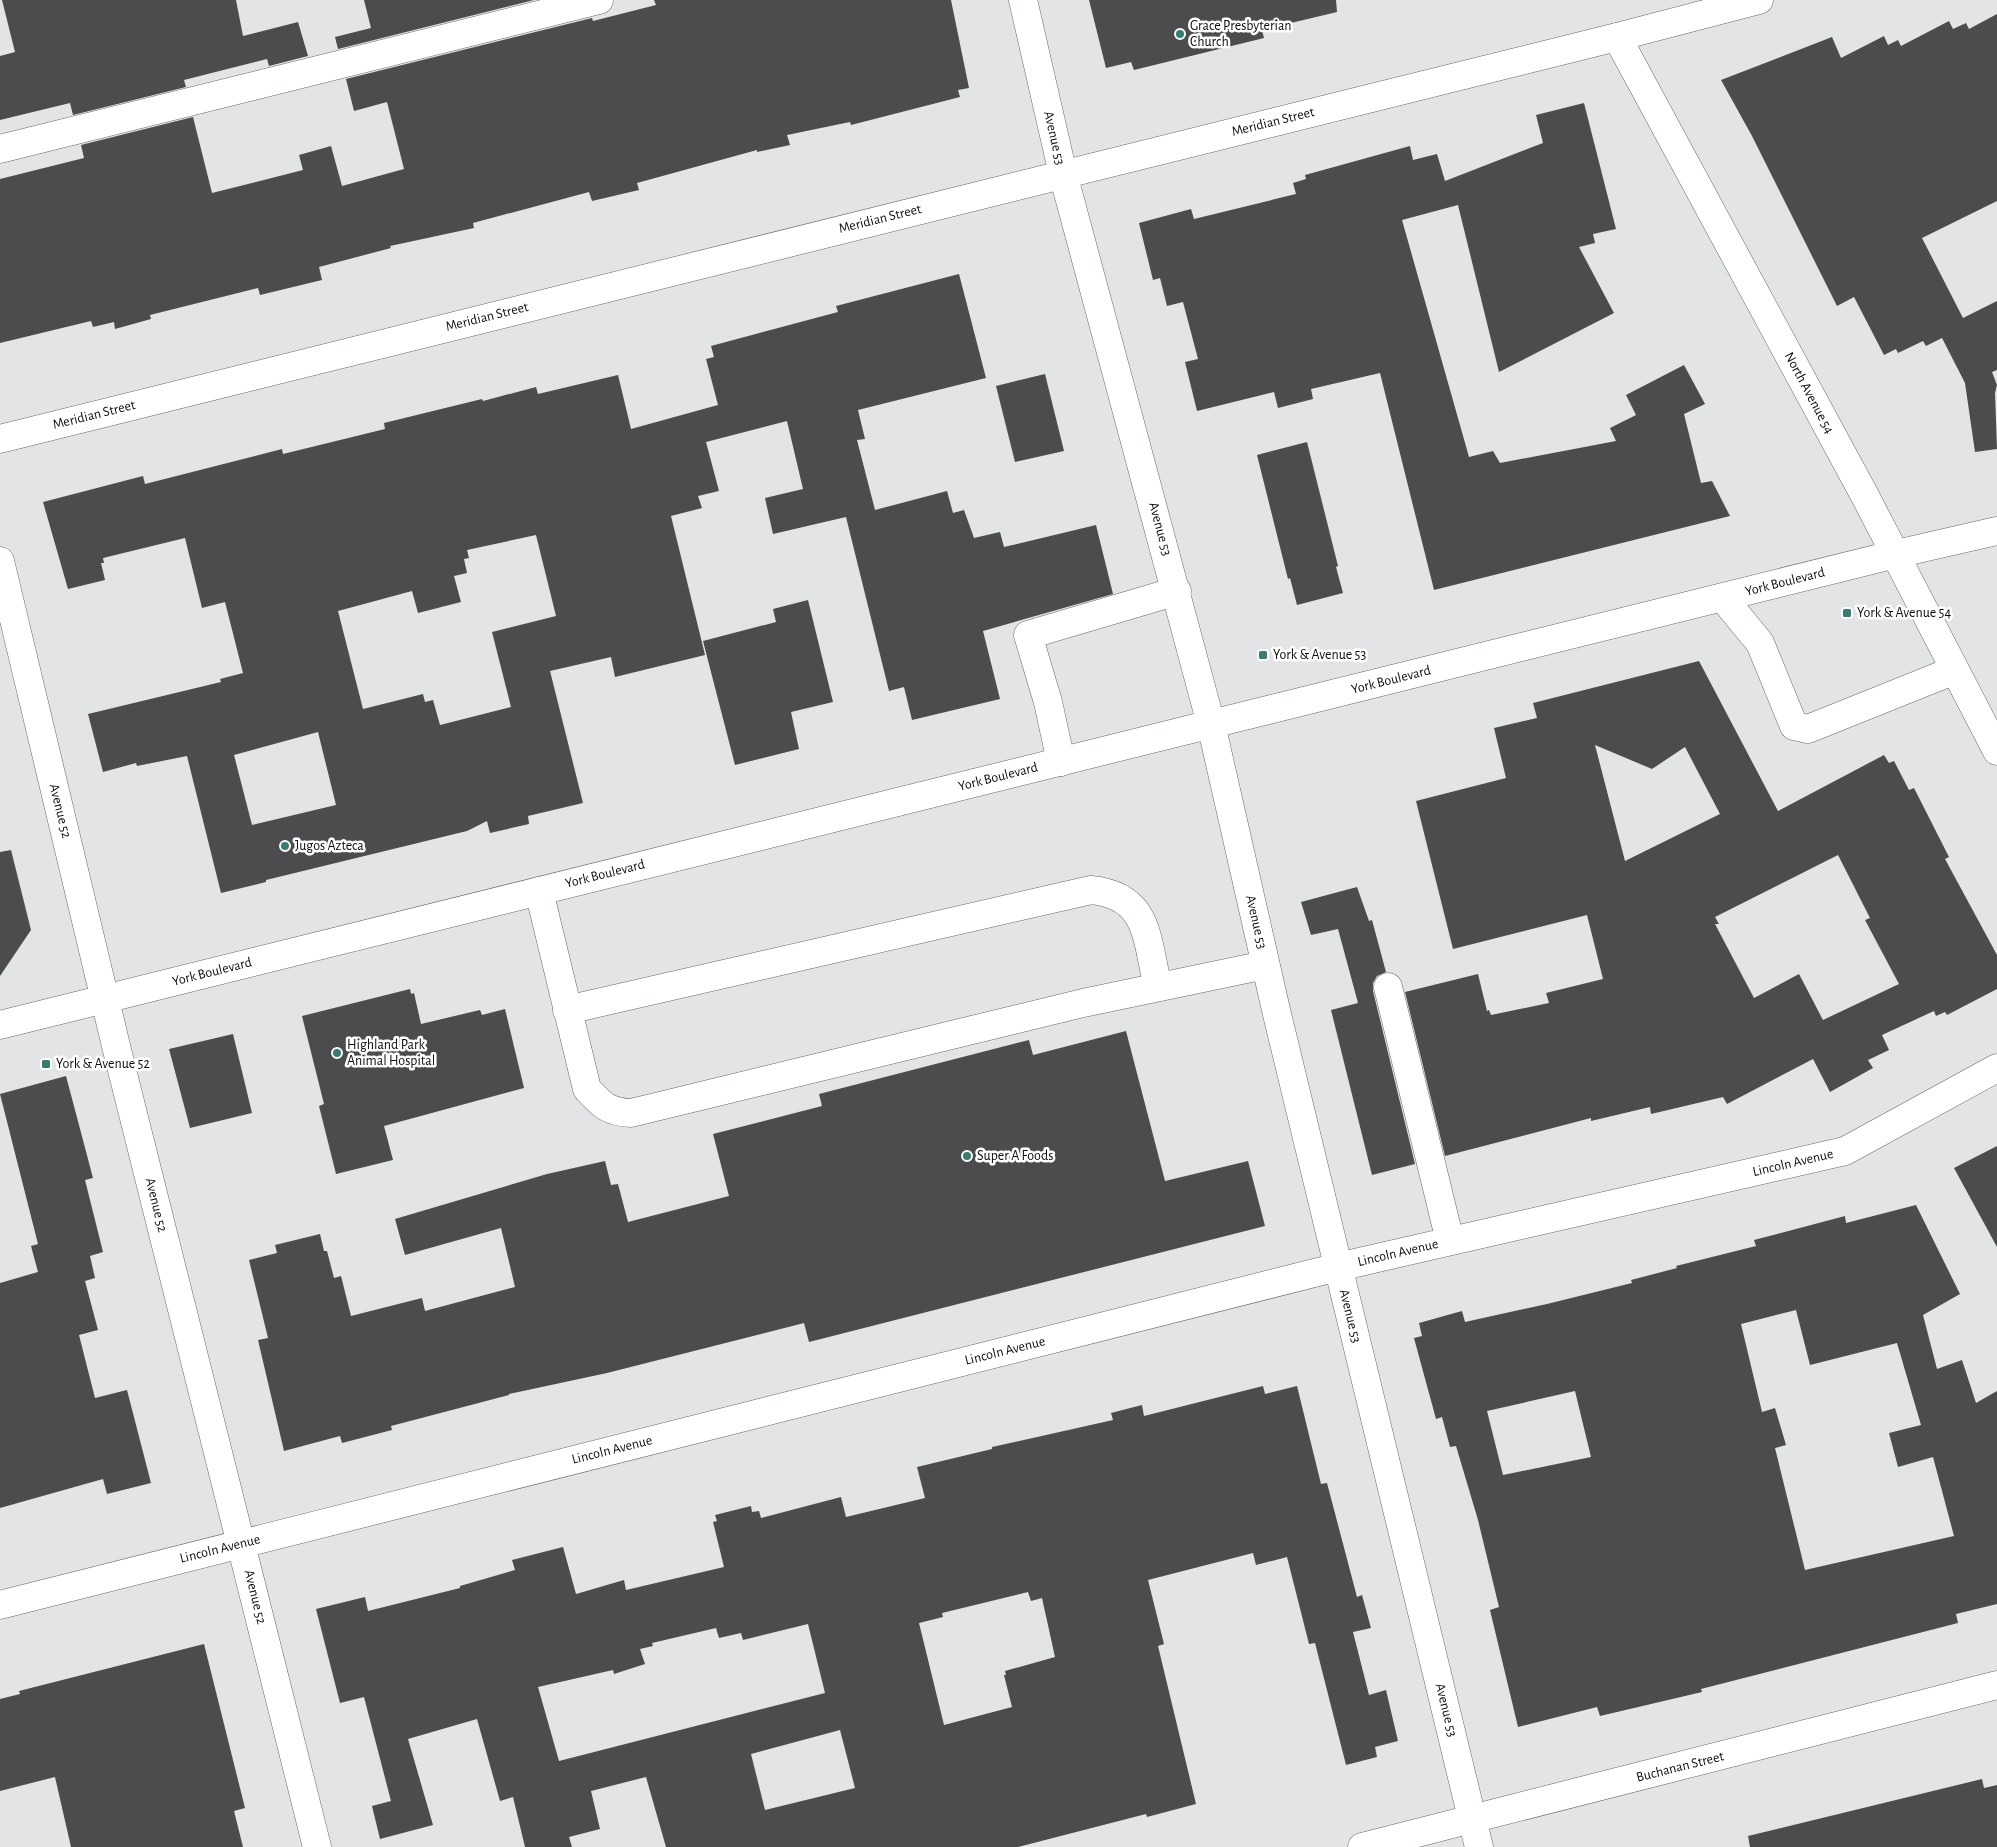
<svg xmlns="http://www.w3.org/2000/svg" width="1997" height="1847" font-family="'Alegreya Sans',sans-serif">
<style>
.building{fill:#4c4b4d;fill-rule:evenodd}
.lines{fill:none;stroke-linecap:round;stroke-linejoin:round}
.minor-casing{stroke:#68696a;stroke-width:29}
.major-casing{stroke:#68696a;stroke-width:29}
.minor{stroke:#fff;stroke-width:28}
.major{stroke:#fff;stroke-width:28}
.poi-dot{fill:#377c70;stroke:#fff;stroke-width:2}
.labels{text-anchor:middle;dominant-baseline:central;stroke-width:5;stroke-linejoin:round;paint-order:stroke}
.poi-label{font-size:14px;fill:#0b0c0c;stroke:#fff;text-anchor:start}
.street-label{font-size:14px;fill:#0b0c0c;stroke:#fff}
</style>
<rect width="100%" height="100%" fill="#e3e4e6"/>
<!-- building -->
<g class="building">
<path d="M2,0H236L243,36L298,22L308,56L269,66L267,59L184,80L186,87L73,115L70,103L0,120V56L15,52Z"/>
<path d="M364,0H534L338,49L335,37L371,28Z"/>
<path d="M654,0H951L969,88L958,90L960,97L851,125L850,122L787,135L790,145L757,152V150L637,183L639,190L592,201L589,192L473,223L474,228L390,246L391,248L319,267L322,280L260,295L258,288L150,315L151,319L115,329L114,322L93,327L91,321L0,343V179L84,158L81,145L193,117L212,193L303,170L299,155L331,146L342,186L404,169L387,102L354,111L346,79L592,18L593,21L656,5Z"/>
<path d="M1089,0H1336L1337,12L1262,30L1264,38L1134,70L1131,62L1106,68Z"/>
<path d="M1997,14V201L1922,238L1963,318L1997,301V370L1992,372L1997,385L1995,393L1997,449L1975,452L1965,383L1942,338L1926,346L1923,341L1898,353L1896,349L1884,355L1854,297L1837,306L1752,136L1721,80L1832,37L1841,58L1884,36L1888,45L1898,40L1901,46L1949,21L1953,29L1966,23L1969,29Z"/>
<path d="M1584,103L1616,229L1593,234L1595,243L1579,247L1614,313L1499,372L1458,205L1402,220L1469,457L1493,451L1500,463L1616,441L1610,428L1636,415L1626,395L1684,365L1705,404L1684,414L1701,483L1712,481L1730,516L1434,590L1380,373L1311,389L1313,399L1278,408L1274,392L1197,411L1185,362L1198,359L1183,302L1167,306L1160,278L1153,280L1139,223L1191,209L1194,219L1296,194L1293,183L1306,179L1305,175L1410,146L1413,160L1437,154L1445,181L1543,143L1536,115Z"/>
<path d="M959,274L986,378L858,410L865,439L857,440L875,510L947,491L953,513L964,510L974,538L1000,532L1004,547L1096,525L1113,594L983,631L1000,699L912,720L904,687L889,691L846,517L773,534L765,498L803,489L787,421L706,442L719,491L698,496L702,508L671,516L705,655L615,677L611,657L550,671L583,803L528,816L529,824L490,833L487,821L467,831L266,880V882L221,893L187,756L137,766L136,763L103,772L88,714L221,682L220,679L243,673L225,602L202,608L185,538L103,558L104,563H101L105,580L68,589L43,502L143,476L145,484L282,449L283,454L385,429L384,423L482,399L483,401L536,387L538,394L618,375L631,429L718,405L706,359L714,357L711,346L838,312L836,306ZM536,535L556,616L492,632L511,707L440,725L433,700L425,702L423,694L363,709L338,611L412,591L418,613L461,602L454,576L467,573L464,559L469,558L467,550ZM318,732L336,805L252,825L234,755Z"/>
<path d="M1045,374L1064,451L1015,462L996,386Z"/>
<path d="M1307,442L1338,566L1336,567L1343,593L1297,605L1290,578L1288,579L1257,455Z"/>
<path d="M808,600L833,702L791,712L799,749L735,765L703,641L776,622L773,609Z"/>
<path d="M1699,661L1778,811L1884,755L1889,763L1894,761L1909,790L1914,788L1949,857L1945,859L1997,955V989L1947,1015L1945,1012L1936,1016L1934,1011L1882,1035L1889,1050L1868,1060L1873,1068L1830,1092L1813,1059L1727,1104L1723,1097L1651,1114L1650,1107L1591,1121V1118L1445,1156L1405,992L1478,974L1487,1011L1489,1010L1491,1015L1549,1003L1546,993L1603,979L1587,915L1453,949L1416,801L1506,778L1494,728L1537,718L1533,703ZM1595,745L1652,769L1685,747L1720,814L1625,861ZM1838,855L1870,918L1865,920L1899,984L1823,1020L1799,974L1754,998L1715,924H1719L1715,917Z"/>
<path d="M11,850L31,930L0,976V852Z"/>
<path d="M1357,887L1369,921L1372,920L1386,972L1377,976L1373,983V991L1415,1164L1372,1175L1331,1010L1358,1003L1338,929L1311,935L1301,902Z"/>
<path d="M410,989L411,994L414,993L421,1024L480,1010L482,1015L505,1009L524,1088L384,1126L393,1160L336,1174L319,1106L324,1104L302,1016Z"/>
<path d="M1126,1031L1165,1181L1248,1161L1265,1226L809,1342L804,1323L607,1373L509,1394V1395L391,1426L392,1430L342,1443L340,1436L284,1451L258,1340L268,1338L249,1260L277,1253L275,1245L320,1234L324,1251H327L334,1278L341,1276L351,1316L422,1298L425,1311L515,1287L501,1228L405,1255L395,1219L547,1174L605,1161L611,1185L618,1184L628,1222L729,1196L713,1134L822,1106L819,1094L1029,1040L1033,1055Z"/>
<path d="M233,1034L252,1113L190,1128L169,1049Z"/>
<path d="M66,1076L93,1178L85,1180L103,1252L90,1256L95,1278L85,1281L98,1330L79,1335L95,1398L127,1390L151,1483L107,1494L103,1479L0,1508V1283L38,1272L31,1246L38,1244L0,1094Z"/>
<path d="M1997,1146V1247L1954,1168Z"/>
<path d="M1916,1205L1960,1294L1923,1315L1937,1369L1962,1360L1976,1403L1997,1391V1604L1956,1614L1958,1623L1701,1689L1702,1692L1600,1716L1597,1707L1518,1727L1490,1610L1499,1607L1478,1520L1456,1446L1450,1447L1442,1417L1436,1419L1414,1338L1422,1336L1419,1323L1462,1311L1465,1322L1547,1304L1632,1283L1631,1280L1677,1268L1676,1266L1756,1246L1754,1240L1845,1216L1846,1223ZM1796,1310L1810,1365L1897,1343L1921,1425L1889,1433L1898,1467L1933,1457L1954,1536L1805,1570L1775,1448L1786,1445L1775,1408L1762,1412L1741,1324ZM1575,1391L1591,1457L1503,1475L1487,1411Z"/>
<path d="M1263,1386L1265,1394L1297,1386L1321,1484L1327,1483L1357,1597L1362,1595L1371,1628L1353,1632L1369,1695L1386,1690L1398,1741L1375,1747L1377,1757L1346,1765L1315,1643L1309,1644L1287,1557L1256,1565L1253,1553L1148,1580L1164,1644L1158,1646L1196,1804L1147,1817L1146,1814L1018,1847H666L646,1777L591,1791L600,1829L569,1837L572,1847H525L513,1797L500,1801L477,1719L408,1739L433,1825L380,1839L372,1806L391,1801L364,1697L340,1703L316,1609L365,1597L368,1611L460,1588V1586L515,1570L512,1560L563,1547L576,1594L624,1580L626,1590L724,1567L713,1522L717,1521L715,1515L751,1506L752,1512L759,1511L761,1518L841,1497L846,1517L925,1498L917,1467L992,1449V1447L1113,1420L1111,1413L1142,1405L1144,1416ZM1028,1592L1031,1601L1042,1598L1055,1657L1005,1671L1006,1675H1004L1012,1707L944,1725L919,1623L943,1617L942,1613ZM808,1624L825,1693L559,1761L538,1687L613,1670L614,1674L645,1664L640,1649L653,1646L652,1643L716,1628L719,1638L741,1633L743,1640ZM840,1730L855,1788L765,1810L751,1754Z"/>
<path d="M204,1644L245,1808L234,1811L243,1847H71L55,1777L0,1791V1699L20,1694L19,1691Z"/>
<path d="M1982,1779L1984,1788L1997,1785V1847H1750L1748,1836Z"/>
</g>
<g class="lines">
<defs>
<g id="minor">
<path d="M1023,0L1063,174L1211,724L1276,1010L1479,1847"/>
<path d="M1617,37L1865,496L1997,751"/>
<path d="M0,149L599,0"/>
<path d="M0,439L1617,37L1759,0"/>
<path d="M0,561L117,1050L317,1847"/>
<path d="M1723,598L1760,643L1794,726L1808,729L1955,670"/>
<path d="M1061,762L1048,702L1028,635L1177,591"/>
<path d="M539,891L587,1089C602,1105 608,1112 631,1113L1083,1003L1265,965"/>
<path d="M1388,987L1450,1241"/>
<path d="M567,1010L1091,890C1150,896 1146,939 1158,987"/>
<path d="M0,1605L1338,1267L1845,1151L1997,1068"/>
<path d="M1362,1847L1997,1685"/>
</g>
<path id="major" d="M0,1025L1896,554L1997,531"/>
</defs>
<!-- minor casing -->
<use href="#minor" class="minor-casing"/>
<!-- major casing -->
<use href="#major" class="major-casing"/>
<!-- minor -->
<use href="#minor" class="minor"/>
<!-- major -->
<use href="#major" class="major"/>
</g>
<!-- markers -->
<g class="poi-dot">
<circle cx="1180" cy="34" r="5"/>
<rect x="1842" y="608" width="10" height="10" rx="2.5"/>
<rect x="1258" y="650" width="10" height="10" rx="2.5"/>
<circle cx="285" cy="846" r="5"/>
<circle cx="337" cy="1053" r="5"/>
<rect x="41" y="1059" width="10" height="10" rx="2.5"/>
<circle cx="967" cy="1156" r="5"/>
</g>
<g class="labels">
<!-- poi labels -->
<g class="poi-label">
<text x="1190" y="26">Grace Presbyterian<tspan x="1190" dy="16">Church</tspan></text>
<text x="1857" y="613">York &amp; Avenue 54</text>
<text x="1273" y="655">York &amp; Avenue 53</text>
<text x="295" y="846">Jugos Azteca</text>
<text x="347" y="1045">Highland Park<tspan x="347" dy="16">Animal Hospital</tspan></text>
<text x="56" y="1064">York &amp; Avenue 52</text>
<text x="977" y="1156">Super A Foods</text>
</g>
<!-- street labels -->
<g class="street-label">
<text transform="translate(1273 122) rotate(-14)">Meridian Street</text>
<text transform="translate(1054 138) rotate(77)">Avenue 53</text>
<text transform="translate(880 219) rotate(-14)">Meridian Street</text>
<text transform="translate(487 317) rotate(-14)">Meridian Street</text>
<text transform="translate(1809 393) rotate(62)">North Avenue 54</text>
<text transform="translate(94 415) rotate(-14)">Meridian Street</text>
<text transform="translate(1160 529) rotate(75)">Avenue 53</text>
<text transform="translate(1785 582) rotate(-14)">York Boulevard</text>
<text transform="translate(1391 680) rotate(-14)">York Boulevard</text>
<text transform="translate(998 777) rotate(-14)">York Boulevard</text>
<text transform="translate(60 811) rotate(76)">Avenue 52</text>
<text transform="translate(605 874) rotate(-14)">York Boulevard</text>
<text transform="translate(1256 922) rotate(77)">Avenue 53</text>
<text transform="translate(212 972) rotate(-14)">York Boulevard</text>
<text transform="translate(1793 1163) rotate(-13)">Lincoln Avenue</text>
<text transform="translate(156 1205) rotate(76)">Avenue 52</text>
<text transform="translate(1398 1253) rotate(-13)">Lincoln Avenue</text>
<text transform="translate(1350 1316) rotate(76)">Avenue 53</text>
<text transform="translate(1005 1351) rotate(-14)">Lincoln Avenue</text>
<text transform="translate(612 1450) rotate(-14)">Lincoln Avenue</text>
<text transform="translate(220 1549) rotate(-14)">Lincoln Avenue</text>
<text transform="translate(255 1597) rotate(76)">Avenue 52</text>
<text transform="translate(1446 1710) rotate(76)">Avenue 53</text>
<text transform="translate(1680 1767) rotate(-14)">Buchanan Street</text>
</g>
</g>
</svg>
